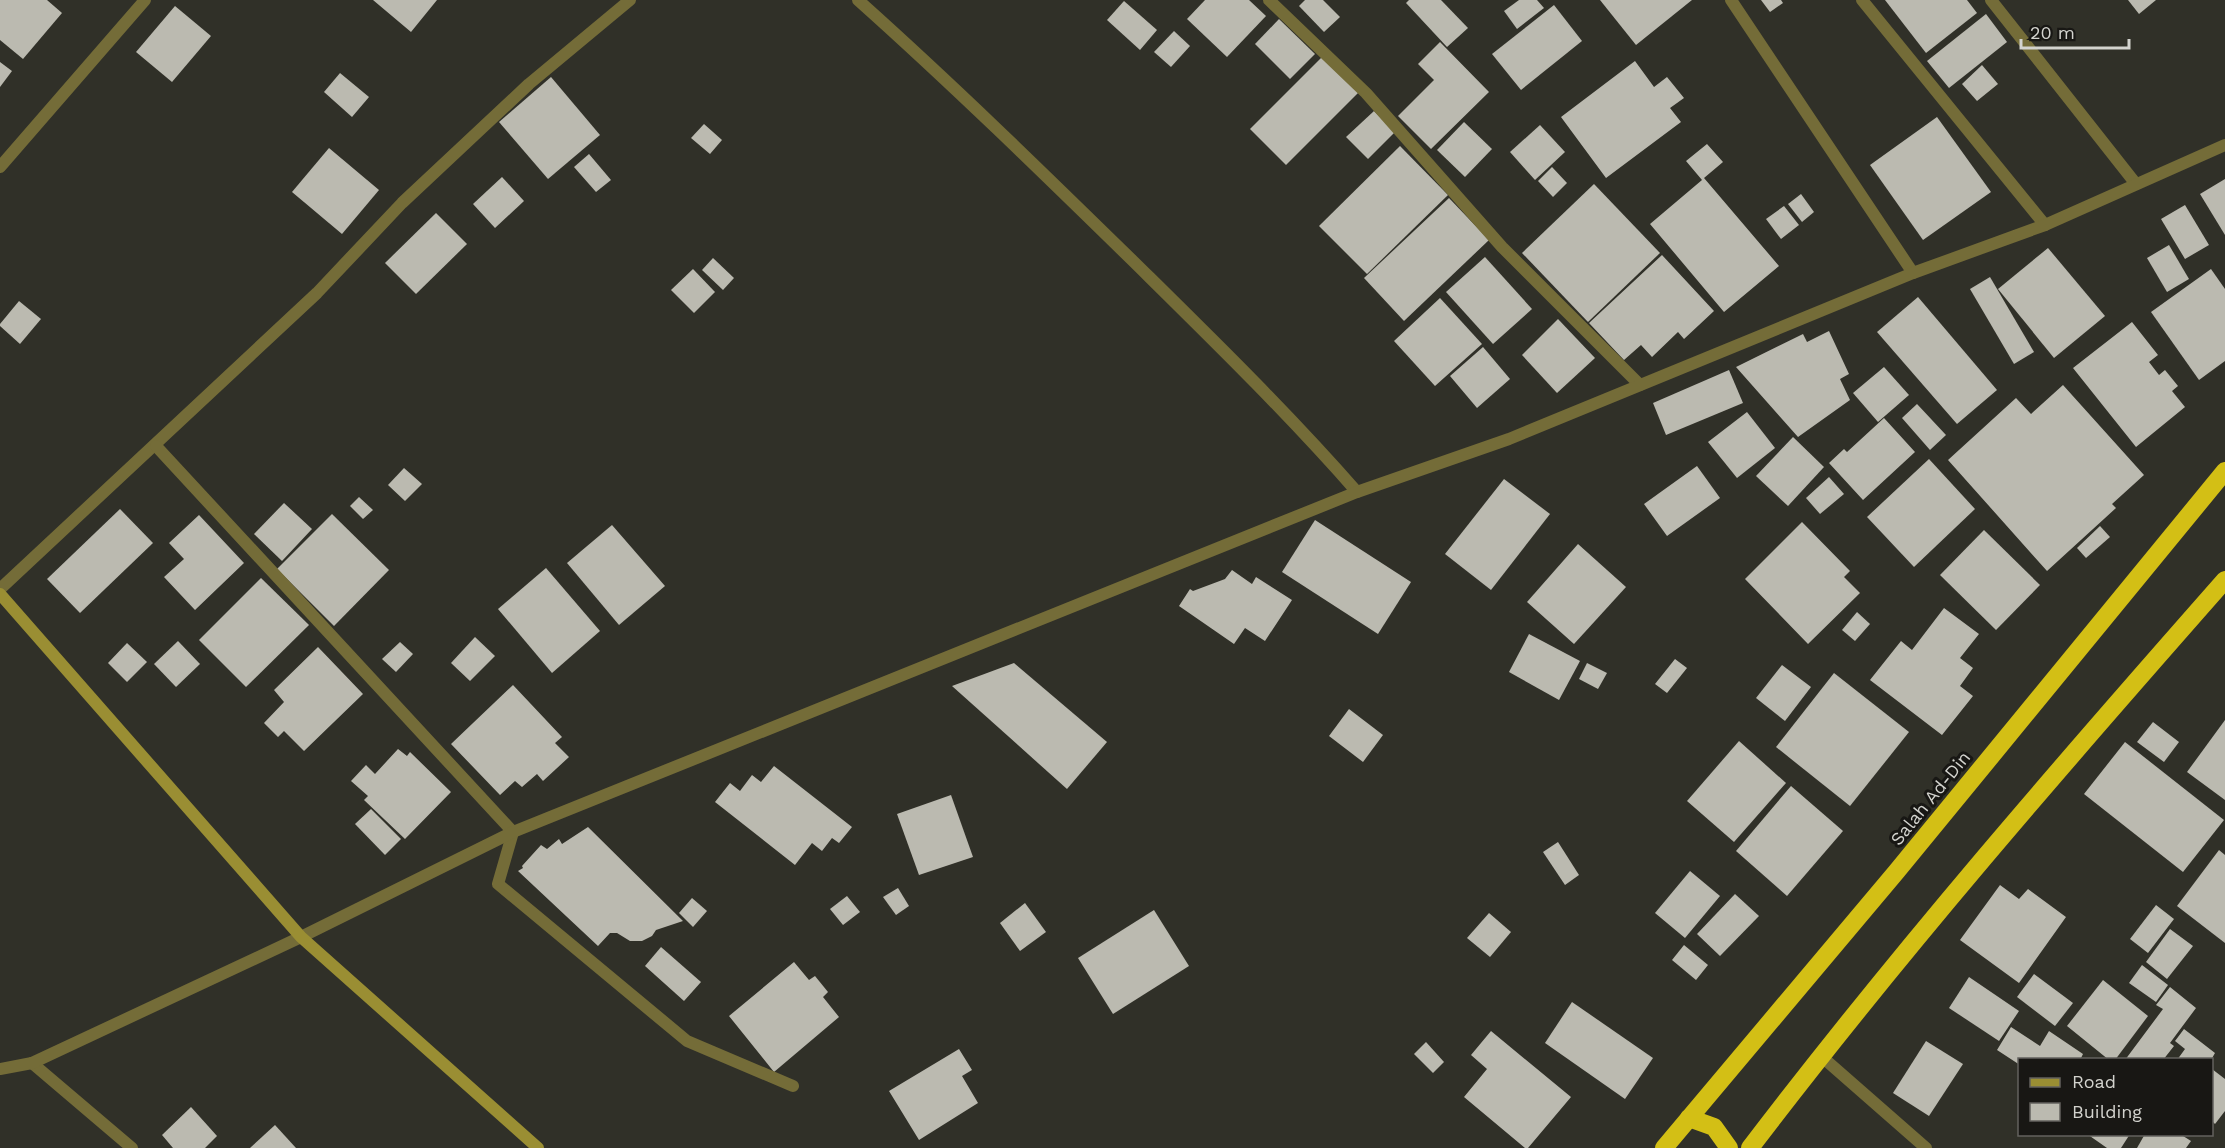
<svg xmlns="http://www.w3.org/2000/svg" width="2225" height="1148" font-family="'Work Sans',sans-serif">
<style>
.building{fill:#bbbab0}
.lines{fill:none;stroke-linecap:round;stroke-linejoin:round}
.lane{stroke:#746c38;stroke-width:12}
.street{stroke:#746c38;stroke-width:12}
.secondary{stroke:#9a8e33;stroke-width:12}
.highway{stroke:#d3bf15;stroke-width:18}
.labels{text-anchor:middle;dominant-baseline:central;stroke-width:6;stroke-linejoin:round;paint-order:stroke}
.street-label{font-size:18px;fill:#d3d3ce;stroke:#181714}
</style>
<rect width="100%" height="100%" fill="#303028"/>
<!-- building -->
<g class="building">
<path d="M0,0H47L62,13L23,59L0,40Z"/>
<path d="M373,0H437L411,32Z"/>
<path d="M1205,0H1249L1266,16L1227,57L1187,19Z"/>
<path d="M1305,0H1323L1340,17L1324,32L1299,6Z"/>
<path d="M1409,0H1441L1468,28L1447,47L1406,3Z"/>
<path d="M1519,0H1537L1544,8L1517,29L1504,11Z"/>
<path d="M1600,0H1692L1636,45Z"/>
<path d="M1761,0H1781L1783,3L1770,12Z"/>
<path d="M1885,0H1967L1977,13L1926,53Z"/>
<path d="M2128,0H2156L2139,14Z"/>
<path d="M1124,1L1157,30L1140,50L1107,20Z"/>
<path d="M1554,5L1582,41L1521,90L1492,54Z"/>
<path d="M175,6L211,36L172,82L136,52Z"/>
<path d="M1986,14L2007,42L1949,88L1927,61Z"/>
<path d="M1279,19L1315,54L1290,79L1255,44Z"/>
<path d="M1174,31L1190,46L1171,67L1154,52Z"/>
<path d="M1440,42L1489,92L1431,149L1398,116L1434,80L1418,64Z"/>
<path d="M1323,56L1359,92L1286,165L1250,129Z"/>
<path d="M1635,61L1654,87L1667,77L1684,98L1670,108L1681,122L1606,178L1561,117Z"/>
<path d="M0,62L12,71L0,87Z"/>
<path d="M1982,65L1998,84L1977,101L1962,84Z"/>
<path d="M340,73L369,97L352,117L324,92Z"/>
<path d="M551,77L600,135L548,179L499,122Z"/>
<path d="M1374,111L1395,132L1368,159L1346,137Z"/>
<path d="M1937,117L1991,192L1923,240L1870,165Z"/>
<path d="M1464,122L1492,149L1465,177L1437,150Z"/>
<path d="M704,124L722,140L710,154L691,138Z"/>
<path d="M1540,125L1565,152L1535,180L1510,152Z"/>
<path d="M1707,144L1723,162L1704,178L1779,266L1724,312L1650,224L1702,180L1686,161Z"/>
<path d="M1400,146L1448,195L1367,274L1319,226Z"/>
<path d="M329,148L379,190L342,234L292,192Z"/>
<path d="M589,154L611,180L596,192L574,167Z"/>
<path d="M1552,167L1567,183L1553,197L1538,181Z"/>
<path d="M502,177L524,201L495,228L473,204Z"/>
<path d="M2225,179V235L2200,194Z"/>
<path d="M1594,184L1660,253L1588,322L1522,253Z"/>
<path d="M1801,194L1814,212L1802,222L1788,204Z"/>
<path d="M1449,198L1489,240L1404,321L1364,278Z"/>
<path d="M2185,205L2209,245L2185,259L2161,219Z"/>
<path d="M1784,206L1799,225L1781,239L1766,219Z"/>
<path d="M436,213L467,244L416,294L385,263Z"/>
<path d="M2169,245L2189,279L2167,292L2147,258Z"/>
<path d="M2048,248L2105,316L2054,358L1998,289Z"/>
<path d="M1662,255L1714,311L1684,339L1678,332L1652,357L1641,345L1624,360L1589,323Z"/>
<path d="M1485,257L1532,309L1493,344L1446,292Z"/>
<path d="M713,258L734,278L723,290L702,270Z"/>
<path d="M693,269L715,292L694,313L671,290Z"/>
<path d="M2211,269L2225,289V361L2199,380L2151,312Z"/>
<path d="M1990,277L2034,352L2014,364L1970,289Z"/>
<path d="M1918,297L1997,390L1957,424L1877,332Z"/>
<path d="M1440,298L1482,344L1435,386L1394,341Z"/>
<path d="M19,301L41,319L20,344L0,326V324Z"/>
<path d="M1558,319L1595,358L1557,393L1522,355Z"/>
<path d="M2132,322L2158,355L2149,362L2159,375L2165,370L2178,386L2172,391L2185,407L2136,447L2073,368Z"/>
<path d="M1829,331L1849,374L1840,379L1850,400L1798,437L1736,367L1803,334L1807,342Z"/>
<path d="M1483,347L1510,379L1477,408L1450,376Z"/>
<path d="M1884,367L1909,395L1878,422L1853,393Z"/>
<path d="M1729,370L1743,403L1666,435L1653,403Z"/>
<path d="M2063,385L2144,475L2112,504L2116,508L2047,571L1948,460L2016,398L2031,414Z"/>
<path d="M1917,404L1946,435L1930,450L1902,418Z"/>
<path d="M1747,412L1775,448L1737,478L1708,442Z"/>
<path d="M1884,418L1915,452L1863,500L1829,463L1844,449L1847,452Z"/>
<path d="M1793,437L1824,467L1788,506L1756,476Z"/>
<path d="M1929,459L1975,509L1914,567L1867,517Z"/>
<path d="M1697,466L1720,498L1667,536L1644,504Z"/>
<path d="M404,468L422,484L405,501L388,485Z"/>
<path d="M1829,477L1844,494L1820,514L1806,498Z"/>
<path d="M1504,479L1550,514L1491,590L1445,554Z"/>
<path d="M359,497L373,510L363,519L350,506Z"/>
<path d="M284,503L312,529L282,561L254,534Z"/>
<path d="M120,509L153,543L80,613L47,579Z"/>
<path d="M332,514L389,570L334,626L277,569Z"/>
<path d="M199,515L244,563L195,610L164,577L184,559L169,543Z"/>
<path d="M1315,520L1411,582L1378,634L1282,572Z"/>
<path d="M1802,522L1850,571L1844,577L1860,593L1808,644L1745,579Z"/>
<path d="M612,525L665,586L619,625L567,563Z"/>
<path d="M2100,526L2110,537L2086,558L2077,548Z"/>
<path d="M1984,530L2040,585L1996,630L1940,575Z"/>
<path d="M1578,544L1626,587L1574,644L1527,602Z"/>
<path d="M546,568L600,631L552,673L498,609Z"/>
<path d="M1232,570L1252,584L1256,577L1292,600L1265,641L1245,628L1234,644L1179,606L1190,589L1193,591L1225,579Z"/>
<path d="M261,578L309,625L246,687L199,640Z"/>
<path d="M1944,608L1979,634L1960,658L1973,668L1960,686L1973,696L1942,735L1870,680L1901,641L1912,650Z"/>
<path d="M1857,612L1870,624L1855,641L1842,630Z"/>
<path d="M1529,634L1580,661L1559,700L1509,672Z"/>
<path d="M475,637L495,656L470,681L451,663Z"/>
<path d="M178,641L200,664L176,687L154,664Z"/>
<path d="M400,642L413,654L396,672L382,659Z"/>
<path d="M127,643L147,662L127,682L108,663Z"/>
<path d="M318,647L363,694L304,751L284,731L278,737L264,723L284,702L274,690Z"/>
<path d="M1675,659L1687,668L1667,693L1655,684Z"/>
<path d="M1014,663L1107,742L1067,789L952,686Z"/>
<path d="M1587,663L1607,673L1598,689L1579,679Z"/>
<path d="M1782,665L1811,687L1785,721L1756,698Z"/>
<path d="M1834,673L1909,732L1850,806L1776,747Z"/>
<path d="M513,685L562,737L555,743L569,757L543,781L537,774L522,787L515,781L500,795L451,744Z"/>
<path d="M1349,709L1383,735L1363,762L1329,736Z"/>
<path d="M2225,720V800L2187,772Z"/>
<path d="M2153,722L2179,742L2164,762L2137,742Z"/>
<path d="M1739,741L1786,783L1734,842L1687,801Z"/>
<path d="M2125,742L2224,820L2183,872L2084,794Z"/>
<path d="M398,749L407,756L410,752L451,792L405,839L364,800L368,796L351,781L366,765L375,774Z"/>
<path d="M774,766L852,827L839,843L832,838L822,851L812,843L795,865L715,802L730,783L740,791L752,775L761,782Z"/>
<path d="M1791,786L1843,831L1787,896L1736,851Z"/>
<path d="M951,795L973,857L919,875L897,814Z"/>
<path d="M371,809L401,839L385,855L355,824Z"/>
<path d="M588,827L683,921L656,930L652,936L642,941H630L617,933H610L598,946L518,871L523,868L522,866L541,845L547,849L559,839L562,844Z"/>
<path d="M1558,842L1579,875L1565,885L1543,852Z"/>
<path d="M2219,850L2225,855V943L2177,906Z"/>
<path d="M1690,871L1720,896L1685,938L1655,913Z"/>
<path d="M2000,885L2019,899L2028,889L2066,917L2019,983L1960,940Z"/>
<path d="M898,888L909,906L896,915L883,897Z"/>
<path d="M1735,894L1759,916L1720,956L1697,934Z"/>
<path d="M847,896L860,912L843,925L830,909Z"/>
<path d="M692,898L707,911L693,927L679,913Z"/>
<path d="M1025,903L1046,932L1020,951L1000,923Z"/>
<path d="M2156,905L2174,919L2148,953L2130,939Z"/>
<path d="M1154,910L1189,966L1113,1014L1078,958Z"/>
<path d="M1489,913L1511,932L1490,957L1467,938Z"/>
<path d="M2170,929L2193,946L2167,979L2146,962Z"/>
<path d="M1684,945L1708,965L1696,980L1672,960Z"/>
<path d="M661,947L701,982L684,1001L645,966Z"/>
<path d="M794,962L809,980L815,976L828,992L823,997L839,1017L774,1072L729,1016Z"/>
<path d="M2142,965L2168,985L2156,1002L2129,983Z"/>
<path d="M2034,974L2073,1003L2055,1026L2017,997Z"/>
<path d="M1969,977L2019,1011L1999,1041L1949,1008Z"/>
<path d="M2103,980L2148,1016L2115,1060H2109L2067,1026Z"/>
<path d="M2170,987L2196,1008L2170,1043L2174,1046L2163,1060H2125L2163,1009L2156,1005Z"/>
<path d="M1572,1002L1653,1058L1625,1099L1545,1043Z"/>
<path d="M2011,1027L2040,1046L2049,1031L2083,1054L2080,1060H2020V1065L1997,1050Z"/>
<path d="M2184,1029L2215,1053L2211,1060H2177L2185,1049L2175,1041Z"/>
<path d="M1491,1031L1571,1097L1528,1148H1525L1464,1097L1487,1069L1471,1055Z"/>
<path d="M1926,1041L1963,1064L1929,1116L1893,1093Z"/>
<path d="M1426,1042L1444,1062L1433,1073L1414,1054Z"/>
<path d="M959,1049L972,1070L962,1076L978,1103L919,1140L889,1091Z"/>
<path d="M2212,1069L2225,1079V1111L2215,1124L2212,1121Z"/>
<path d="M191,1107L217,1136L205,1148H173L162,1135Z"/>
<path d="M275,1125L296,1148H250Z"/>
<path d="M2087,1134H2130L2121,1148H2107Z"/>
<path d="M2145,1134H2180L2191,1141L2186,1148H2137Z"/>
</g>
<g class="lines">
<!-- lane -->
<g class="lane">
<path d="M0,167L145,0"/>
<path d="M0,589L317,293L402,203L529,84L630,0"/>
</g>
<!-- street -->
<g class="street">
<path d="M858,0C952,84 1042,172 1132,260C1209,336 1286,411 1357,492"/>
<path d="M1269,0L1366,93L1502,247L1640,385"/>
<path d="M1731,0L1913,273"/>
<path d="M1862,0L2045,225"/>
<path d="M1991,0L2136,184"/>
<path d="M156,446L513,832L498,884L687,1041L793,1086"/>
<path d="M1821,1056L1926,1148"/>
<path d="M32,1063L132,1148"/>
<path d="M0,1069L32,1063L301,937L513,832L1357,492L1509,439L1913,273L2045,225L2225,145"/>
</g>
<!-- secondary -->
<path class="secondary" d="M0,594L301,937L538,1148"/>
<!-- highway -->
<g class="highway">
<path d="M1689,1118L1714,1127L1729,1148"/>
<path d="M1664,1148L1897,871L2225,471"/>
<path d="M1750,1148C1900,951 2062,765 2225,580"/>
</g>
</g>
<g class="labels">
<!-- street labels -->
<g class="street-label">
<text transform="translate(1930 798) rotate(-51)">Salah Ad-Din</text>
</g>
</g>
<!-- legend -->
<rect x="2018" y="1058" width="195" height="78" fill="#181714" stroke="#63625e" stroke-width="1.5"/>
<rect x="2030" y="1078" width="30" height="9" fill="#9a8e33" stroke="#63625e" stroke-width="1.5"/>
<text x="2072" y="1088" font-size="18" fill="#d3d3ce">Road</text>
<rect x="2030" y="1103" width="30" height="18" fill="#bbbab0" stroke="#63625e" stroke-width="1.5"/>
<text x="2072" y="1118" font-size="18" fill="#d3d3ce">Building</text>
<!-- scale -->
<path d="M2021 39v9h108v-9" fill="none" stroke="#d3d3ce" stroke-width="3"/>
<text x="2030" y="39" font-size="18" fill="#d3d3ce" stroke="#181714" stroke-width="4.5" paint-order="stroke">20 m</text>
</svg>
